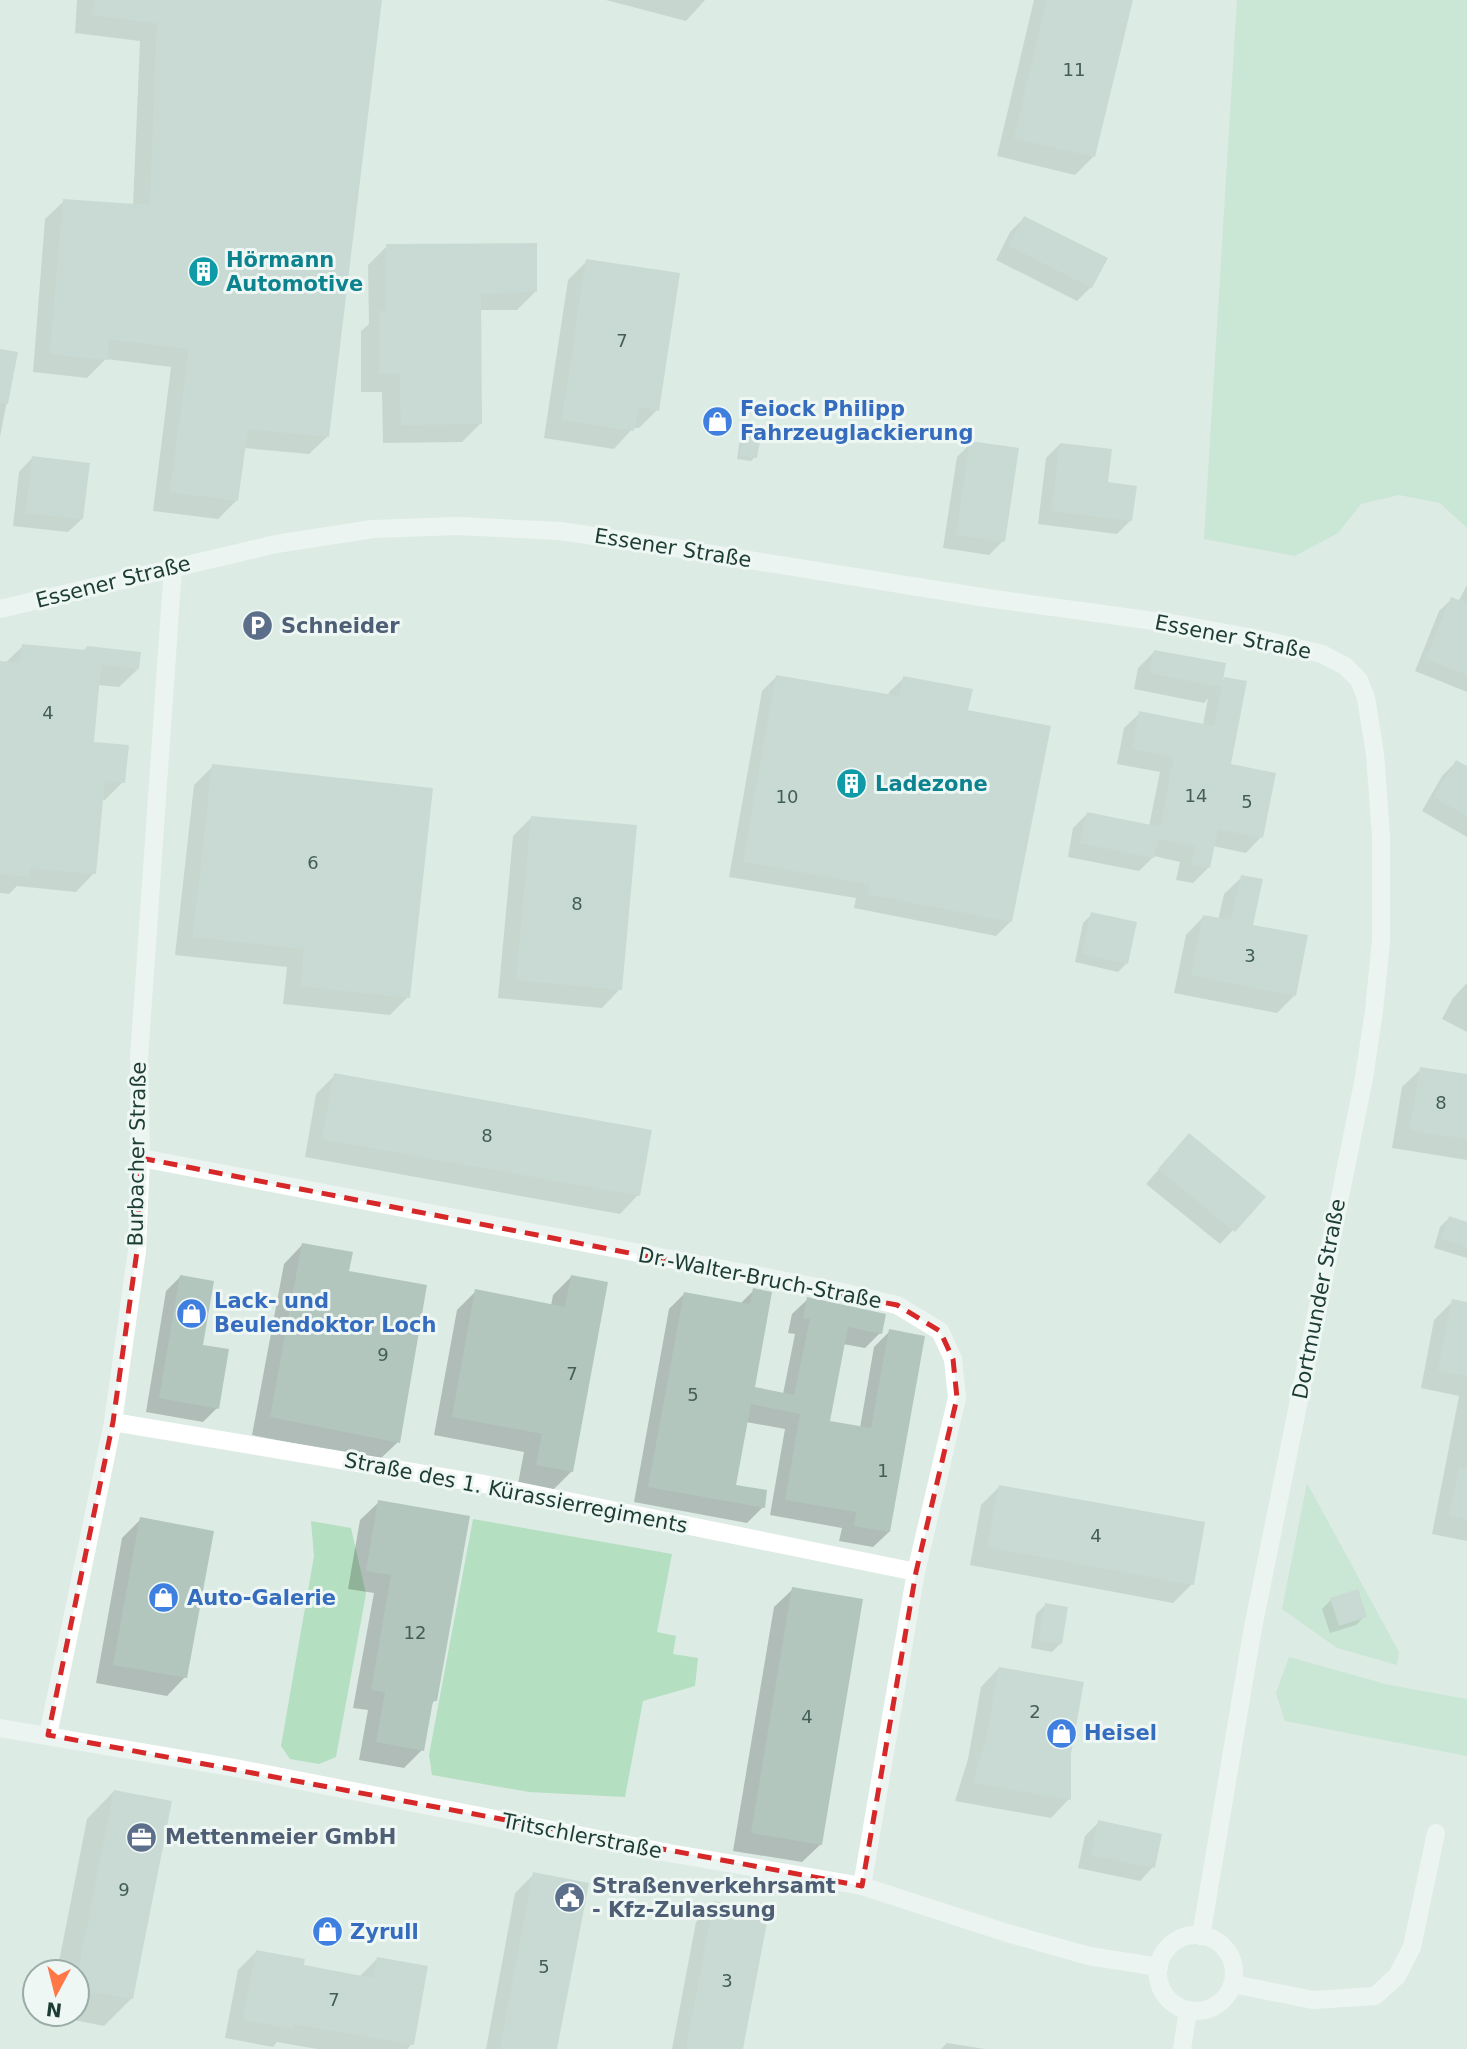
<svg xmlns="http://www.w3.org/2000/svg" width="1467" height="2049" font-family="'DejaVu Sans',sans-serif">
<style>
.green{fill:#b4dfc0}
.shadow{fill:#0003}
.building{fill:#b2c6be}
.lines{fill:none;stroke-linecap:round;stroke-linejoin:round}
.street{stroke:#fff;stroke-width:18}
.marked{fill:none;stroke:#d62828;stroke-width:5;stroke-dasharray:14 9;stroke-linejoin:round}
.labels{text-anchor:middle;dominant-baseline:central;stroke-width:6;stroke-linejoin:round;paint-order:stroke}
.number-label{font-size:18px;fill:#425e56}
.culture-label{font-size:21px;font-weight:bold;fill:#0d838f;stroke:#eef7f3;text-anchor:start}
.shop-label{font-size:21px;font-weight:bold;fill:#366cbe;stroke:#eef7f3;text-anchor:start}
.street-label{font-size:21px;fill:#1d3c34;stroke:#eef7f3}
.service-label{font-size:21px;font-weight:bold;fill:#4e5e75;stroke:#eef7f3;text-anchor:start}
</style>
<rect width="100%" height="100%" fill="#ddebe5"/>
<!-- green -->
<g class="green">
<path d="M1237,0H1467V528L1440,503L1399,495L1361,504L1338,533L1295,556L1204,539Z"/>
<path d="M1307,1483L1399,1652L1397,1665L1337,1648L1282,1609Z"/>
<path d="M473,1519L672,1554L657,1632L676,1636L673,1654L698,1658L695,1686L643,1701L625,1797L529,1792L432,1775L429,1755Z"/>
<path d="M311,1521L351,1528L366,1594L336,1757L319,1764L290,1759L281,1746L314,1556Z"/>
<path d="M1289,1657L1389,1685L1467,1699V1756L1285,1721L1276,1693Z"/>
</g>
<!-- shadow -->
<g class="shadow">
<path d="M77,0H380L328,436L309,454L244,448L236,501L218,519L153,511L171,367L106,359L87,378L33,372L45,219L64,201L133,206L140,41L75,33Z"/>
<path d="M606,0H705L686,21Z"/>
<path d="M1034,0H1132L1094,156L1075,175L997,156Z"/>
<path d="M1024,218L1091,287L1077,301L996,260L1010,232Z"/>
<path d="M387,246L536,291L517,310H479L480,424L462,442L383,443L382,392H361V331L369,324L368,265Z"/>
<path d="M587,261L657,410L639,428H633L614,449L544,438L568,280Z"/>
<path d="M0,351L16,354L0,437Z"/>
<path d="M744,434L755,457L751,461L737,459L740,438Z"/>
<path d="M971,443L1003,541L989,555L943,548L957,457Z"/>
<path d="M1060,444L1131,520L1117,534L1038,524L1046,458Z"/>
<path d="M32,458L82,519L68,532L13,526L19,472Z"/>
<path d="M1467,585V692L1415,671L1439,611L1452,599L1458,602Z"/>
<path d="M23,646L83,651L87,647L138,669L119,687L98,685L92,743L123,782L105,800H101L94,873L76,892L17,886L9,894L0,893V663H5Z"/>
<path d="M1154,652L1221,682L1225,679L1229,765L1261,837L1246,853L1213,846L1208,868L1193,883L1176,880L1180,862L1154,856L1139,871L1068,857L1073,828L1087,814L1149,826L1160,772L1117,764L1124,728L1140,713L1203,725L1208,698L1204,703L1134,689L1138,668Z"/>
<path d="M777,676L888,696L889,692L904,678L966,711L1011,921L996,936L854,908L856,898L729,877L762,691Z"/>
<path d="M1456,762L1467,768V837L1422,811L1442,776Z"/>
<path d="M213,766L408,997L390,1015L283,1004L287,967L175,955L194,785Z"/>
<path d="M532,817L620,989L602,1008L498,998L513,836Z"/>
<path d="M1242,877L1251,926L1295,995L1277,1013L1174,993L1186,935L1203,917L1218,920L1224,894Z"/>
<path d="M1092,914L1127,963L1118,972L1075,962L1083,923Z"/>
<path d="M1466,984H1467V1032L1442,1019L1453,998Z"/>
<path d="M1421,1069L1467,1076V1160L1392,1148L1402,1087Z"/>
<path d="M335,1075L638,1195L620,1214L305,1157L316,1094Z"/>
<path d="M1189,1135L1233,1230L1220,1244L1146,1184Z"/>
<path d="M1449,1218L1467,1223V1258L1434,1248L1440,1227Z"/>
<path d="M302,1245L347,1272L398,1442L379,1460L252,1435L284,1264Z"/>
<path d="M180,1277L217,1408L203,1422L146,1412L166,1291Z"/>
<path d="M571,1277L572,1471L553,1490L518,1484L524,1452L434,1435L457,1310L476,1291L551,1306L553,1295Z"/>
<path d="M754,1290L752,1389L783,1394L795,1334L788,1333L792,1314L808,1299L880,1333L865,1348L843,1344L828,1422L860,1428L874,1347L890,1331L889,1532L873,1547L839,1541L842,1528L770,1515L785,1429L746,1422L734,1487L763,1507L747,1523L634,1502L669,1309L685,1293L740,1304Z"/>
<path d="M1453,1301L1467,1304V1541L1432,1534L1459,1396L1421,1388L1434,1320Z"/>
<path d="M999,1487L1192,1584L1173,1603L970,1565L981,1505Z"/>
<path d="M379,1502L435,1700L430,1706L422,1750L404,1768L359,1760L368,1710L353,1708L374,1593L348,1589L360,1520Z"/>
<path d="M141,1519L185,1677L167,1696L96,1683L122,1538Z"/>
<path d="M793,1589L821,1844L802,1862L733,1851L774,1607Z"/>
<path d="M1331,1600L1365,1616L1356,1625L1330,1633L1322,1609Z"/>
<path d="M1045,1605L1061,1643L1052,1652L1031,1648L1036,1614Z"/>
<path d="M999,1668L1069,1754V1799L1051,1818L955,1801L968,1759L981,1687Z"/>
<path d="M114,1791L131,1999L104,2026L49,2015L77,2014V1972H57L87,1819Z"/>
<path d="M1099,1822L1153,1867L1140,1881L1078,1868L1085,1836Z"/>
<path d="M534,1874L556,2049H486L515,1893Z"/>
<path d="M715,1903L741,2049H672L696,1922Z"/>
<path d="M256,1952L302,1967L359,1977L377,1959L412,2044L407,2049H317L277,2042L273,2047L225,2038L238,1970Z"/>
<path d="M947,2043L985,2049H941Z"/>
</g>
<!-- building -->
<g class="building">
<path d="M94,0H382L329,437L248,429L238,501L170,492L189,349L108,339V360L50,354L63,199L150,205L157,23L92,15Z"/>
<path d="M1047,0H1133L1095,157L1014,138Z"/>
<path d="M1024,216L1108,258L1092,288L1009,246Z"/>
<path d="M537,243V292L481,293L482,424L401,425L400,374H379V311H387L386,244Z"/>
<path d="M586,259L680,273L659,411L638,407L634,431L562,420Z"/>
<path d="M0,349L18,352L8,404L0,403Z"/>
<path d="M744,432L761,436L757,458L740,455Z"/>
<path d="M970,441L1019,448L1005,542L956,535Z"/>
<path d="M1060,443L1112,449L1108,482L1137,486L1132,521L1051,511Z"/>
<path d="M32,456L90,463L83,519L26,513Z"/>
<path d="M1451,597L1467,603V675L1426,659Z"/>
<path d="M22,644L86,650L87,646L141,652L139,669L101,665L94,742L129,745L125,783L105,780L96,874L30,868L29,877L0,874V661L20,663Z"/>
<path d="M1154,650L1226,663L1222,687L1149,673Z"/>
<path d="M776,675L899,696L903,676L973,689L968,710L1051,726L1012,922L868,894L870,884L743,862Z"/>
<path d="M1224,677L1247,681L1231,764L1276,773L1263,838L1218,829L1210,868L1191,865L1195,846L1158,839L1174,757L1132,749L1139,711L1214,726Z"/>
<path d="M1456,760L1467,766V816L1434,797Z"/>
<path d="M212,764L433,788L410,998L300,986L304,949L193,937Z"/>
<path d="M1087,812L1161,827L1154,858L1080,843Z"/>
<path d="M531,816L637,825L622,990L516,980Z"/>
<path d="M1241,875L1263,879L1253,925L1308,935L1296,996L1191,975L1203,915L1231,920Z"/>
<path d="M1091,912L1137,922L1128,964L1082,954Z"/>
<path d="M1420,1067L1467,1074V1139L1410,1130Z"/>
<path d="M334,1073L652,1130L640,1196L322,1139Z"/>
<path d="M1189,1133L1266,1197L1235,1232L1158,1169Z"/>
<path d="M1449,1216L1467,1222V1247L1442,1239Z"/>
<path d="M302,1243L353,1252L349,1271L427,1285L400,1443L270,1417Z"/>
<path d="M180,1275L214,1281L203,1345L229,1349L219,1409L159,1398Z"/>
<path d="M571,1275L608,1282L573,1472L536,1465L542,1434L452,1417L475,1289L565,1307Z"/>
<path d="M753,1288L772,1292L755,1387L794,1395L810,1319L803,1318L807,1297L886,1314L882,1334L848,1327L830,1421L871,1428L889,1329L925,1336L890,1532L854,1526L856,1512L785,1500L800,1414L751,1404L736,1485L767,1490L765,1508L648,1487L684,1292L750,1304Z"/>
<path d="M1452,1299L1467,1302V1376L1438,1370Z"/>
<path d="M1459,1468L1467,1469V1519L1449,1516Z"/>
<path d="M999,1485L1205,1522L1194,1585L987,1547Z"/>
<path d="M378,1500L470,1516L437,1701H433L424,1751L376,1742L385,1692L371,1690L391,1575L366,1571Z"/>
<path d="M140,1517L214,1531L187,1678L113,1665Z"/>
<path d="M792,1587L863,1599L822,1845L751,1833Z"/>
<path d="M1358,1589L1367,1617L1339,1626L1330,1598Z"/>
<path d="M1045,1603L1068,1607L1062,1644L1039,1640Z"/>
<path d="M999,1667L1084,1682L1071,1754V1800L973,1783L986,1739Z"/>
<path d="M114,1790L172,1801L133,1999L77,1989V1978Z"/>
<path d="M1098,1820L1162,1834L1155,1868L1091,1855Z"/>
<path d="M533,1872L589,1883L557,2049H500Z"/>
<path d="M714,1901L769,1912L743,2049H686Z"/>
<path d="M256,1950L305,1959L304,1965L373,1978L377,1957L428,1966L414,2045L294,2024L293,2029L243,2020Z"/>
</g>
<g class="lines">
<!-- street -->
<g class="street">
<path d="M0,609L276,544L373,529L457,526L560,531L662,546L987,598L1183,625L1264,640L1322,654L1345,666L1359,680L1366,698L1375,754L1381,835V941L1374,1011L1364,1078L1252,1633L1201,1936"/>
<path d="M141,1158L838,1291L897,1305L940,1331L953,1359L957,1398L916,1572L862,1886"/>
<path d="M113,1422L484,1484L916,1572"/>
<path d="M0,1728L230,1767L669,1853L862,1886L1007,1933L1089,1956L1159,1967"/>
<path d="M48,1735L113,1422L137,1251L141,1158L139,1058L173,567"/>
<circle cx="1196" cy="1973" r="38"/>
<path d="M1233,1984L1313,2000L1375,1996L1397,1976L1412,1947L1436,1833"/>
<path d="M1182,2049L1188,2010"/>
</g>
</g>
<!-- marked area -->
<path d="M0 0H1467V2049H0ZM141,1158L897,1305L940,1331L953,1359L957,1398L916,1572L862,1886L48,1735L113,1422L137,1251Z" fill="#ddebe5" fill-opacity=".55" fill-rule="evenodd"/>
<path class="marked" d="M141,1158L897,1305L940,1331L953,1359L957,1398L916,1572L862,1886L48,1735L113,1422L137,1251Z"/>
<!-- icons -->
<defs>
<symbol id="building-disc" viewBox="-11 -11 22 22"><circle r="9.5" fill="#0f9aa8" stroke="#eef7f3"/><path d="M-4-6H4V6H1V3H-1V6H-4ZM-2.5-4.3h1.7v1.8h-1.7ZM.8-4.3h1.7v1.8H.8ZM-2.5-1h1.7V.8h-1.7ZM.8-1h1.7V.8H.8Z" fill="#fff"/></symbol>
<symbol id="shop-disc" viewBox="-11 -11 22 22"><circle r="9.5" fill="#3f7fe0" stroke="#eef7f3"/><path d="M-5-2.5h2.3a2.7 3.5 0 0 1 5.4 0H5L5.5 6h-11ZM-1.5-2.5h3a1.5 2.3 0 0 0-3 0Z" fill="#fff"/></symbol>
<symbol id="parking-disc" viewBox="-11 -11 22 22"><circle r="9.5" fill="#5c6f8a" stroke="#eef7f3"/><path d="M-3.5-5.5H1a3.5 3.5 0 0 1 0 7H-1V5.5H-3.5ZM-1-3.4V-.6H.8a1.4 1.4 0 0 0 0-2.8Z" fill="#fff"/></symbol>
<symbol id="office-disc" viewBox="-11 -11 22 22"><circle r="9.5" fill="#5c6f8a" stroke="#eef7f3"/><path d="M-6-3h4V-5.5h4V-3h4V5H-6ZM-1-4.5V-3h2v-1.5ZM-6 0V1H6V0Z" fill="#fff"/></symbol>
<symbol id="civic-disc" viewBox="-11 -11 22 22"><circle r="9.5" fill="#5c6f8a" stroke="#eef7f3"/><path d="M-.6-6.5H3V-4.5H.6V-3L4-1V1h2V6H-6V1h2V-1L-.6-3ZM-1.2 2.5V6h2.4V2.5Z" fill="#fff"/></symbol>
</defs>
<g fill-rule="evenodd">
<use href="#building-disc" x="186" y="254" width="35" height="35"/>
<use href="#shop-disc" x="700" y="404" width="35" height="35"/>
<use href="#parking-disc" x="240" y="608" width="35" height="35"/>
<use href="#building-disc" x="834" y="766" width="35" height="35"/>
<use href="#shop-disc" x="174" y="1296" width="35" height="35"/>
<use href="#shop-disc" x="146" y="1580" width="35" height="35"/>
<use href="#shop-disc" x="1044" y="1716" width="35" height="35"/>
<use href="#office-disc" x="124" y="1820" width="35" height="35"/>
<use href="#civic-disc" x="552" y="1880" width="35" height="35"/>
<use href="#shop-disc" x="310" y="1914" width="35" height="35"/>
</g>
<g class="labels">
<!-- number labels -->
<g class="number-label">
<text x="1074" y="69">11</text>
<text x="622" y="340">7</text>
<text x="48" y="712">4</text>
<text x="1196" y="795">14</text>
<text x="787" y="796">10</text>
<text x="1247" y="801">5</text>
<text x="313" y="862">6</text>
<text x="577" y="903">8</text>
<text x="1250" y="955">3</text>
<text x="1441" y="1102">8</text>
<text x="487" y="1135">8</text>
<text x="383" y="1354">9</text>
<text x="572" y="1373">7</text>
<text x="693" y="1394">5</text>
<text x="883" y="1470">1</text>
<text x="1096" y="1535">4</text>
<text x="415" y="1632">12</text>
<text x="1035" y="1711">2</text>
<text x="807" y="1716">4</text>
<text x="124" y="1889">9</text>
<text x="544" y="1966">5</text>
<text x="727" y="1980">3</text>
<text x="334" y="1999">7</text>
</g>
<!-- culture labels -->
<g class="culture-label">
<text x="226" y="260">Hörmann<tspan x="226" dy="24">Automotive</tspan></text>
<text x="875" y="784">Ladezone</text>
</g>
<!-- shop labels -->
<g class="shop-label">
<text x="740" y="409">Feiock Philipp<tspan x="740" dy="24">Fahrzeuglackierung</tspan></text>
<text x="214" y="1301">Lack- und<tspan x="214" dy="24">Beulendoktor Loch</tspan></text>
<text x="187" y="1598">Auto-Galerie</text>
<text x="1084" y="1733">Heisel</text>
<text x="350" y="1932">Zyrull</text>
</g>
<!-- street labels -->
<g class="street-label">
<text transform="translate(673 548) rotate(9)">Essener Straße</text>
<text transform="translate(113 582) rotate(-14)">Essener Straße</text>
<text transform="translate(1233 637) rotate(11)">Essener Straße</text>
<text transform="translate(137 1154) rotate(-89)">Burbacher Straße</text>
<text transform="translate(760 1278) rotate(11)">Dr.-Walter-Bruch-Straße</text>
<text transform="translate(1319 1299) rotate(-79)">Dortmunder Straße</text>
<text transform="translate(516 1493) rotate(11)">Straße des 1. Kürassierregiments</text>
<text transform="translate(582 1836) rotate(11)">Tritschlerstraße</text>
</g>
<!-- service labels -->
<g class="service-label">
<text x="281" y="626">Schneider</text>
<text x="165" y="1837">Mettenmeier GmbH</text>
<text x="592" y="1886">Straßenverkehrsamt<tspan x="592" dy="24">- Kfz-Zulassung</tspan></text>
</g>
</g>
<!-- north arrow -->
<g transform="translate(56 1993) rotate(187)"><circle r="33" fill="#eef7f3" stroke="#9aaca7" stroke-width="2"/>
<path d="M0-5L12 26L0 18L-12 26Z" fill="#ff7747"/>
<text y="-10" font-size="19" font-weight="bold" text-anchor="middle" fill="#1d3c34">N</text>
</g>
</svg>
